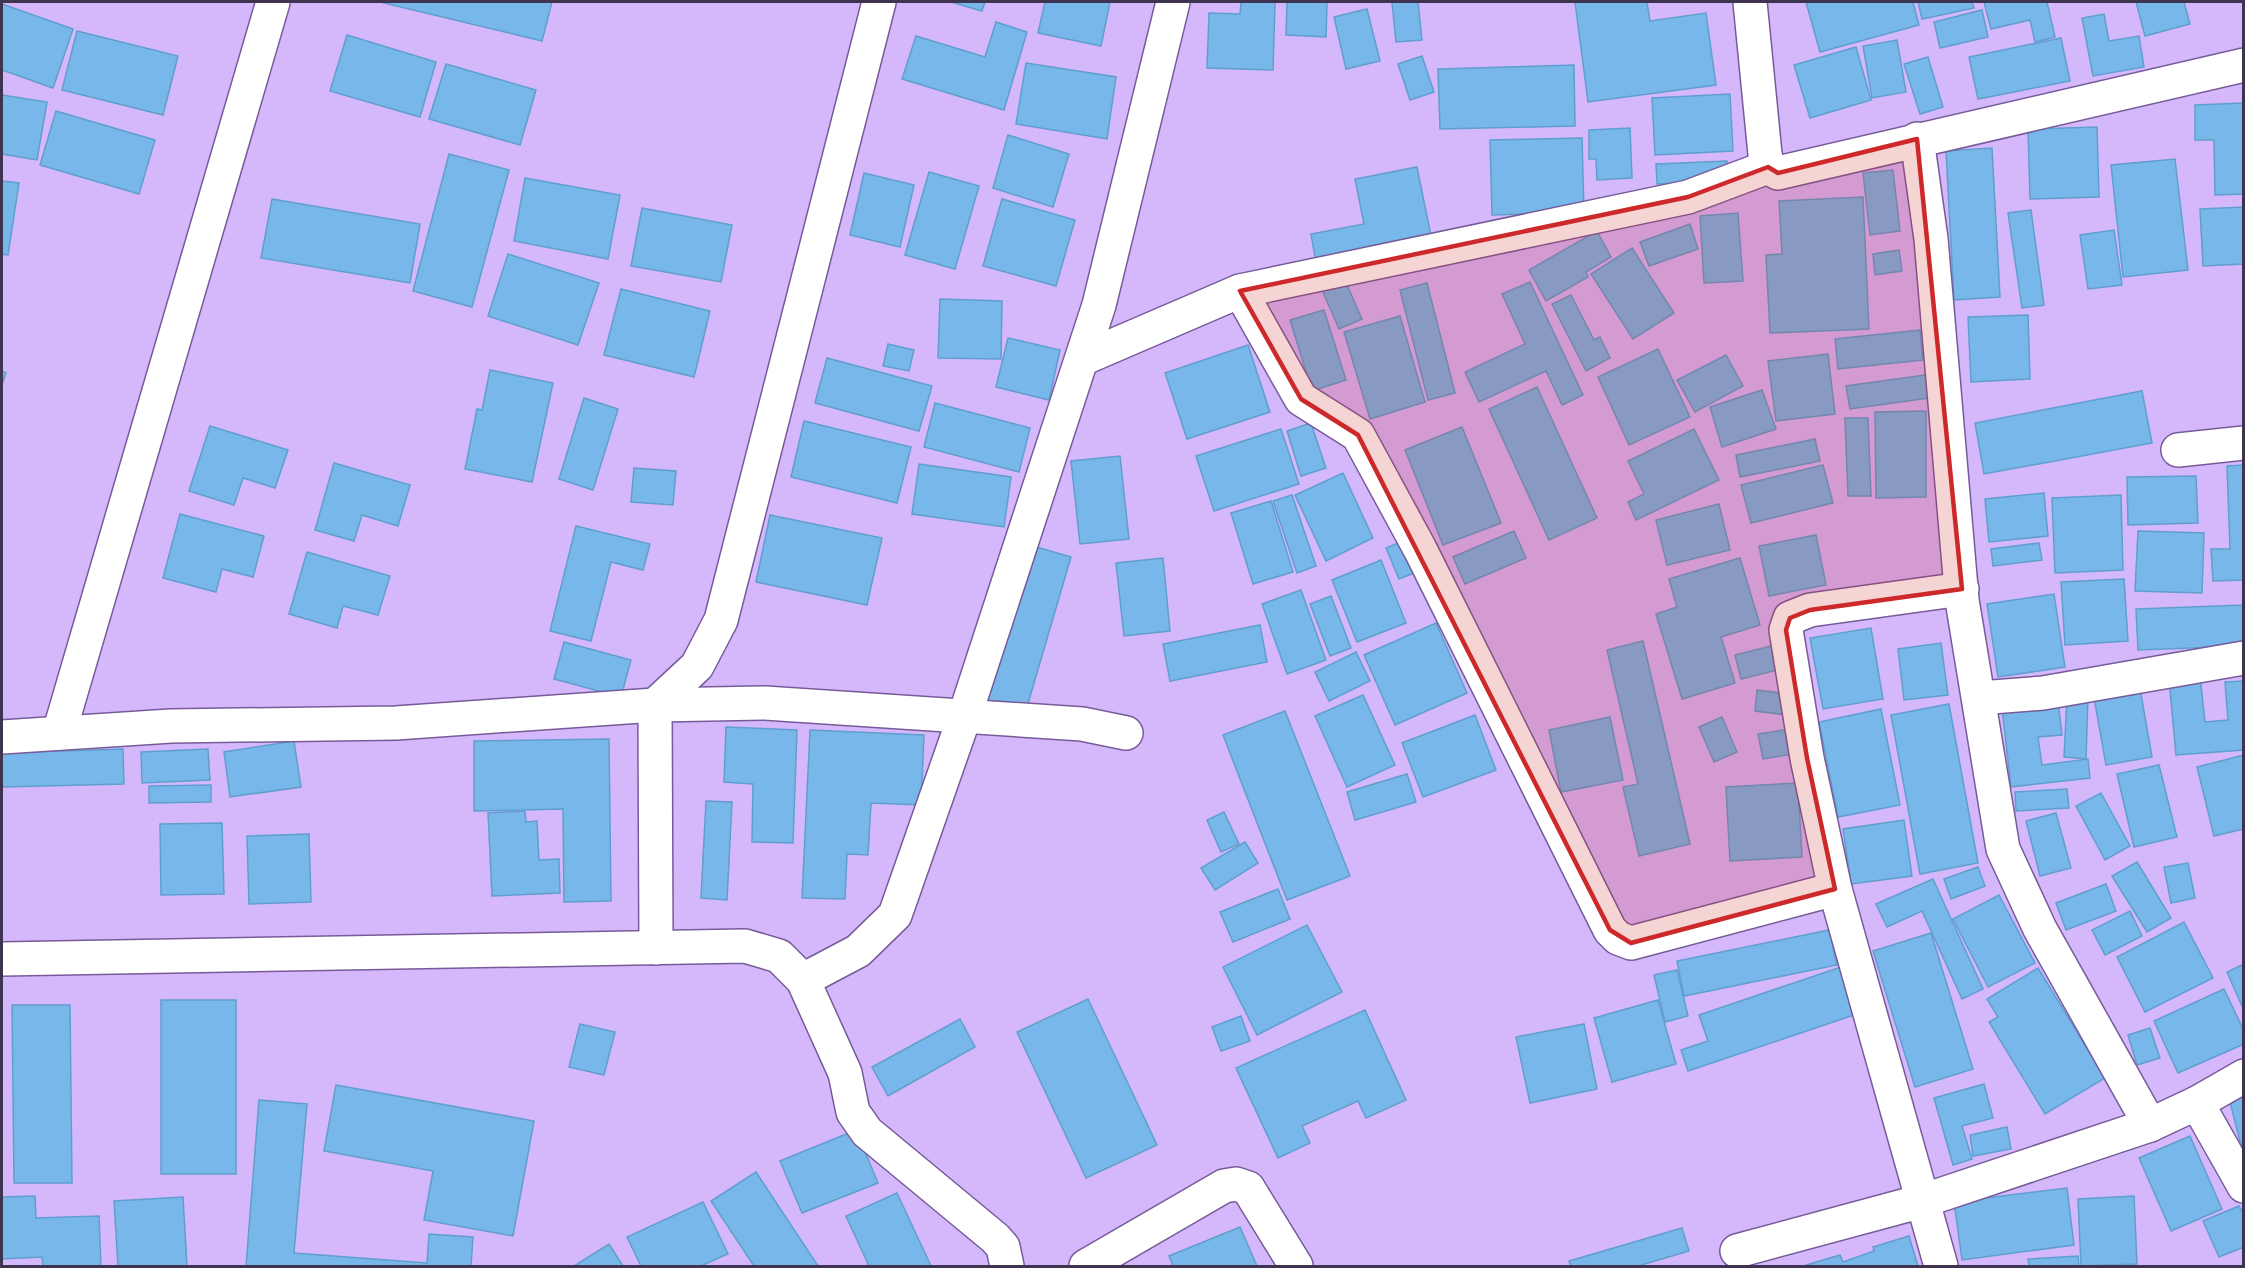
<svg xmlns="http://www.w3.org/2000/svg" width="2245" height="1268" font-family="Poppins,sans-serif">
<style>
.building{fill:#78b7e9;stroke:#609ecf;stroke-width:1.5}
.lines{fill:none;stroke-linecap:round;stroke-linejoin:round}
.street-casing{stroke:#765b98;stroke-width:36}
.street{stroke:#fff;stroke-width:33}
.marked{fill:#ce292a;fill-opacity:0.2;stroke:#ce292a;stroke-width:4.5;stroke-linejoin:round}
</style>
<rect width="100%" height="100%" fill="#d5b8fc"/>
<!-- building -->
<g class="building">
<path d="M380,2H552L542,41Z"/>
<path d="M951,2H985L982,11Z"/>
<path d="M1045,2H1110L1101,46L1038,33Z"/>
<path d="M1241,2H1275L1273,70L1207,68L1209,13L1240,14Z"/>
<path d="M1287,2H1327L1326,37L1286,35Z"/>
<path d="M1392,2H1418L1422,40L1396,42Z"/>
<path d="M1575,2H1647L1650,21L1706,13L1716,85L1588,102Z"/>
<path d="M1806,2H1913L1919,25L1820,52Z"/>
<path d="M1918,2H1972L1974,8L1922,19Z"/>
<path d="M1984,2H2047L2055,37L2035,42L2030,20L1991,29Z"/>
<path d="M2136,2H2184L2190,24L2145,36Z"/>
<path d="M2,4L73,29L53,88L2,70Z"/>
<path d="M1367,9L1380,61L1346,69L1334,17Z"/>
<path d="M1982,10L1988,37L1940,48L1934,22Z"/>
<path d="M2104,14L2109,41L2139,36L2144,67L2093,76L2082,18Z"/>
<path d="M996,22L1027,32L1004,110L902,79L916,36L985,57Z"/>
<path d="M77,31L178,56L163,115L62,90Z"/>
<path d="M347,35L436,62L420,117L330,91Z"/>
<path d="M2061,38L2070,81L1978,99L1969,57Z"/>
<path d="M1897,40L1906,92L1872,98L1863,46Z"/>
<path d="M1856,47L1871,100L1810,118L1794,65Z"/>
<path d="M1422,56L1434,92L1410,100L1398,64Z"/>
<path d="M1928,57L1943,107L1920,114L1904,64Z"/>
<path d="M1026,63L1116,77L1107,139L1016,124Z"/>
<path d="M446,64L536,90L520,145L429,119Z"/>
<path d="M1574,65L1575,126L1440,129L1438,69Z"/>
<path d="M1730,94L1733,151L1655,155L1652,98Z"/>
<path d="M2,95L47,102L37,160L2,154Z"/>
<path d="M2244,103V194L2215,195L2214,140H2195V105Z"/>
<path d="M56,111L155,140L139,194L40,165Z"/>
<path d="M2097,127L2099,197L2030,199L2028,129Z"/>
<path d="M1630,128L1632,178L1597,180L1596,159H1589V130Z"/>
<path d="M1008,135L1069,154L1053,207L993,188Z"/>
<path d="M1582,138L1584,212L1492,215L1490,140Z"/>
<path d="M1992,148L2000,297L1954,300L1946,151Z"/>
<path d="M449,154L509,170L472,307L413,291Z"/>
<path d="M2175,159L2188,270L2123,277L2111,165Z"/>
<path d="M1727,161L1728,181L1657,184L1656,164Z"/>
<path d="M1417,167L1433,246L1317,269L1311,234L1364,224L1355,179Z"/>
<path d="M1893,170L1900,231L1870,235L1863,173Z"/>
<path d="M929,172L979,186L955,269L905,255Z"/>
<path d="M864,173L914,185L900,247L850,235Z"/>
<path d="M525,178L620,195L608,259L514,241Z"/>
<path d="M2,181L19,183L8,255L2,254Z"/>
<path d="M1863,197L1869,329L1770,333L1766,255L1782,254L1779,201Z"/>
<path d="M272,199L420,224L410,283L261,258Z"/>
<path d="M1002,199L1075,220L1056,286L983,266Z"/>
<path d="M2244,207V264L2203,266L2200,209Z"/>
<path d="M642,208L732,225L721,282L631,266Z"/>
<path d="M2031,210L2044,305L2022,308L2008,213Z"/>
<path d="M1738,213L1743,281L1704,283L1700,216Z"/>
<path d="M1690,224L1698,249L1649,266L1640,242Z"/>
<path d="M2114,230L2122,285L2088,289L2080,235Z"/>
<path d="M1597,231L1611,257L1586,272L1588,277L1546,301L1529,270Z"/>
<path d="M1632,248L1674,313L1633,339L1591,274Z"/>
<path d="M1899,250L1902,271L1875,275L1873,254Z"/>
<path d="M508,254L599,283L578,345L488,316Z"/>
<path d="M1345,280L1362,319L1339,329L1322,290Z"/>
<path d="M1530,282L1583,395L1562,405L1546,371L1479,402L1465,372L1525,344L1502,294Z"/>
<path d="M1427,283L1455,393L1428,400L1400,290Z"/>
<path d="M621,289L710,311L694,377L604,355Z"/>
<path d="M1571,295L1594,340L1600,337L1610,358L1586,371L1552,304Z"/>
<path d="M940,299L1002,301L1001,359L938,358Z"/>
<path d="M1324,310L1346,380L1312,391L1290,320Z"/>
<path d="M2028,315L2030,379L1971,382L1968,317Z"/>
<path d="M1400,316L1425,402L1370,419L1344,332Z"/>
<path d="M1920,330L1923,360L1838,369L1835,339Z"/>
<path d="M1008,338L1060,350L1049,400L996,387Z"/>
<path d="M888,344L914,350L909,371L883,366Z"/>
<path d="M1248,345L1270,412L1187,439L1165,373Z"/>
<path d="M1658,349L1690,417L1629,445L1598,377Z"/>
<path d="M1828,354L1835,414L1776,421L1768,361Z"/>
<path d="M1726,355L1743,386L1695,412L1677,380Z"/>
<path d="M827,358L932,386L919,431L815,403Z"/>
<path d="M490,370L553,383L532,482L465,469L477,409L482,410Z"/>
<path d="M2,371L6,373L2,385Z"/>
<path d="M1925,375L1929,398L1850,409L1846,386Z"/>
<path d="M1537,387L1597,518L1549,540L1489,409Z"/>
<path d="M1762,390L1776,429L1722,447L1710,407Z"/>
<path d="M2142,391L2152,443L1984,474L1975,423Z"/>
<path d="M584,398L618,409L593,490L559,479Z"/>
<path d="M935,403L1030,428L1019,472L924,447Z"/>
<path d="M1926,411V497L1876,498L1875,412Z"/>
<path d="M1845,418H1868L1871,496H1848Z"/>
<path d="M804,421L911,447L897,503L791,477Z"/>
<path d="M1311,423L1326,468L1301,476L1287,431Z"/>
<path d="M210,426L288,450L275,488L243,478L234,505L189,491Z"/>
<path d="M1462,427L1501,523L1443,545L1405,450Z"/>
<path d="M1281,429L1299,484L1214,511L1196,456Z"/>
<path d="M1694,429L1719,480L1636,520L1628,502L1644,494L1628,461Z"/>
<path d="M1815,439L1820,461L1740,477L1736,455Z"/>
<path d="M1120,456L1129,539L1080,544L1071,461Z"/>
<path d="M334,463L410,485L398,526L362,515L354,541L315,530Z"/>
<path d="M919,464L1011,477L1004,527L912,514Z"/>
<path d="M1823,465L1833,503L1751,523L1741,485Z"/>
<path d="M2244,465V580L2213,581L2211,549H2230L2227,466Z"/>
<path d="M634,468L676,471L673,505L631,502Z"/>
<path d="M1343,473L1373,538L1326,561L1295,495Z"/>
<path d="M2196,476L2198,523L2128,525L2127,477Z"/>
<path d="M2044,493L2048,536L1989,542L1985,499Z"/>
<path d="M1292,495L1316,566L1297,573L1273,501Z"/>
<path d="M2121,495L2123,570L2055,573L2052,498Z"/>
<path d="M1271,501L1293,572L1253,584L1231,513Z"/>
<path d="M1719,504L1730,550L1667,565L1656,520Z"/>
<path d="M180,514L264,536L253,577L222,569L216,592L163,578Z"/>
<path d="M770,515L882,538L867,605L756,582Z"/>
<path d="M576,526L650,544L643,570L611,562L591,641L550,631Z"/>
<path d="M1514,531L1526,558L1465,584L1453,557Z"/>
<path d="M2138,531L2204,533L2202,593L2135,591Z"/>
<path d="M1816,535L1826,585L1769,596L1759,546Z"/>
<path d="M1406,540L1419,571L1399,579L1386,548Z"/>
<path d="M2039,543L2042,560L1993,566L1991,549Z"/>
<path d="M1030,545L1071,557L1024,717L983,706Z"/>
<path d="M307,552L390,576L378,615L343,606L337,628L289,614Z"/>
<path d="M1163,558L1170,631L1124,636L1116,563Z"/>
<path d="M1740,558L1760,625L1721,637L1735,683L1682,699L1656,614L1677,607L1669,579Z"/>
<path d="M1381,560L1406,623L1357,642L1332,580Z"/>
<path d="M2124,579L2128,641L2065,645L2061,582Z"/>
<path d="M1301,590L1326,660L1287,674L1262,604Z"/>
<path d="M2054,594L2065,667L1998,677L1987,604Z"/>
<path d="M1331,596L1351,648L1330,656L1310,604Z"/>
<path d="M2244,605V646L2138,650L2136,609Z"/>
<path d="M1436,623L1467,693L1395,725L1364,655Z"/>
<path d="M1260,625L1267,662L1170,681L1163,644Z"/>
<path d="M1871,628L1883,699L1823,709L1810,638Z"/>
<path d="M1643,641L1690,844L1639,856L1623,787L1638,784L1607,650Z"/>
<path d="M564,642L631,660L621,697L554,679Z"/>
<path d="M1941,643L1948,695L1904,700L1898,649Z"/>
<path d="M1779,644L1785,668L1741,679L1735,655Z"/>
<path d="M1356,652L1370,681L1329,701L1315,672Z"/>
<path d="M2200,676L2205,722L2228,720L2225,682L2244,681V750L2176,755L2169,679Z"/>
<path d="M2139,683L2152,757L2106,765L2093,692Z"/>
<path d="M1757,690L1789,694L1787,715L1755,711Z"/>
<path d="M1363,695L1395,765L1347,787L1315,716Z"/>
<path d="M2067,697H2088L2086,759L2064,757Z"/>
<path d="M2058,701L2062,735L2038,737L2042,765L2088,759L2090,778L2011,787L2002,708Z"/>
<path d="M1949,704L1978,863L1920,874L1891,715Z"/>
<path d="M1881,709L1900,805L1838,817L1819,722Z"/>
<path d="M1285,711L1350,876L1287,900L1223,735Z"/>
<path d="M1475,715L1496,770L1423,797L1402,743Z"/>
<path d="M1610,717L1623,780L1561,792L1549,730Z"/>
<path d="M1722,717L1737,752L1714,762L1699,727Z"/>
<path d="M726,727L797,730L793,843L752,842L753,784L724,782Z"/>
<path d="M1795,728L1799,753L1763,759L1758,734Z"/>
<path d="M810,730L924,735L921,805L871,803L868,855L847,854L845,899L802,898Z"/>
<path d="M609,739L611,901L564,902L563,809L474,811V741Z"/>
<path d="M294,741L301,787L230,797L224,752Z"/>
<path d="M123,749L124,784L2,787V753Z"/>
<path d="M208,749L210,780L142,783L141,752Z"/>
<path d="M2244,755V829L2214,836L2197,767Z"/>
<path d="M2159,765L2177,837L2134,847L2117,774Z"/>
<path d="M1407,774L1416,802L1355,820L1347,792Z"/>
<path d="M1798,783L1802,857L1730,861L1726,787Z"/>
<path d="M211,785V802L149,803V786Z"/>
<path d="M2067,789L2069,808L2016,811L2015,792Z"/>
<path d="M2101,793L2130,846L2105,860L2076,806Z"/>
<path d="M706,801L732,802L727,900L701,898Z"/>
<path d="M525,811L526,822L537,821L539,860L559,859L560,893L492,896L488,813Z"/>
<path d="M1224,812L1239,844L1221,852L1207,820Z"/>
<path d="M2056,813L2071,868L2040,876L2026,821Z"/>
<path d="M1904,820L1912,876L1851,884L1843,829Z"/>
<path d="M222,823L224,894L161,895L160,824Z"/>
<path d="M309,834L311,902L249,904L247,836Z"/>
<path d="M1245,842L1258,863L1215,890L1201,868Z"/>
<path d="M2137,862L2171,918L2147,932L2112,876Z"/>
<path d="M2188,863L2195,898L2171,903L2164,867Z"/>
<path d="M1978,867L1985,886L1951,899L1944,879Z"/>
<path d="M1933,879L1983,989L1962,999L1922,911L1887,927L1876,904Z"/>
<path d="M2106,884L2116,911L2066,930L2056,903Z"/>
<path d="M1278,889L1290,919L1233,942L1220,912Z"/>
<path d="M1999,895L2035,963L1988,987L1953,919Z"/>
<path d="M2130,911L2142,936L2105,955L2092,930Z"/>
<path d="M2184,922L2213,978L2145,1012L2117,957Z"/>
<path d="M1307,925L1342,992L1257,1035L1223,967Z"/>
<path d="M1829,930L1837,965L1684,996L1677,961Z"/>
<path d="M1931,933L1973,1069L1915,1087L1873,951Z"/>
<path d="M2244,964V1005L2242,1006L2227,972Z"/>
<path d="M1841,967L1857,1014L1688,1071L1681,1050L1708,1041L1699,1015Z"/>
<path d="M2038,968L2105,1078L2045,1114L1989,1022L1998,1017L1987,999Z"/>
<path d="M1677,970L1688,1016L1665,1022L1654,975Z"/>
<path d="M2224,989L2244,1031V1044L2178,1073L2154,1021Z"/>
<path d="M1088,999L1157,1145L1086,1178L1017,1032Z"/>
<rect x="161" y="1000" width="75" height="174"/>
<path d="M1658,1000L1676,1064L1612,1082L1594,1018Z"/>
<path d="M12,1005H70L72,1183H14Z"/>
<path d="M1365,1010L1406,1100L1366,1118L1358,1101L1302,1126L1310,1143L1278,1158L1236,1068Z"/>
<path d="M1241,1016L1250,1041L1221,1051L1212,1027Z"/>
<path d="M960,1019L975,1047L888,1096L872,1067Z"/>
<path d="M580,1024L615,1032L604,1075L569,1067Z"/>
<path d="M1584,1024L1597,1089L1530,1103L1516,1037Z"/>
<path d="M2150,1028L2160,1058L2137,1065L2128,1035Z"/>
<path d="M1984,1084L1993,1118L1962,1126L1972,1159L1953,1165L1934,1098Z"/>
<path d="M336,1085L534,1121L513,1236L424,1220L433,1171L324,1151Z"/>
<path d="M2244,1090V1157L2228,1094Z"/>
<path d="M259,1100L307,1104L294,1253L427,1263L429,1234L473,1237L471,1266H246Z"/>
<path d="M2007,1127L2011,1149L1973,1156L1970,1135Z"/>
<path d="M856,1130L878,1183L802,1213L780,1161Z"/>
<path d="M2190,1136L2222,1209L2171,1231L2139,1158Z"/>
<path d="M756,1172L818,1266H754L711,1201Z"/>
<path d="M2067,1188L2074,1245L1962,1260L1954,1202Z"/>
<path d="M897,1193L931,1266H869L846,1216Z"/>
<path d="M35,1196L36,1218L99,1216L101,1266H43L42,1257L2,1259V1197Z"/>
<path d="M2134,1196L2137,1264L2081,1266L2078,1199Z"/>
<path d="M183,1197L187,1266H118L114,1201Z"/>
<path d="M703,1202L728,1254L701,1266H641L627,1237Z"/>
<path d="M2239,1206L2244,1215V1247L2219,1257L2203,1221Z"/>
<path d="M1240,1227L1257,1266H1173L1169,1256Z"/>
<path d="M1682,1228L1689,1251L1638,1266H1571L1569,1261Z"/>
<path d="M1909,1236L1918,1266H1803L1840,1255L1843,1262L1874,1251L1873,1247Z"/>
<path d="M609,1244L623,1266H574Z"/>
<path d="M2078,1256L2079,1266H2029L2028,1259Z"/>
</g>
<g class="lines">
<defs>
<g id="street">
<path d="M1750,2L1765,154L1768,167L1778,173L2244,65"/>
<path d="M1917,139L1931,239L1962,600L2003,849L2040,929L2150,1125"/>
<path d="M1240,291L1301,399L1358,435L1420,549L1610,930L1618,938L1631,943L1835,889"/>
<path d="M1082,359L1240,291L1688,197L1768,167"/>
<path d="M2178,450L2244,443"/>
<path d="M1979,698L2043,693L2244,658"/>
<path d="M59,733L273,2"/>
<path d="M2,737L171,726L396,723L655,705L765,703L1082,724L1126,733"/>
<path d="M656,948L655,705L697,666L721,620L879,2"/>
<path d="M2,959L745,946L779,956L803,980L845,1073L853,1112L867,1132L995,1238L1003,1247L1007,1266"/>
<path d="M803,980L858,951L895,915L965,715L1099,305L1173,2"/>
<path d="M2197,1103L2244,1186"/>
<path d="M1737,1251L1922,1201L2150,1125L2197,1103L2244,1076"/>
<path d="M1086,1266L1224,1186L1236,1184L1248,1188L1296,1266"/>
<path d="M1941,1266L1835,889L1807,758L1786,630L1790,618L1810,610L1962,589"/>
</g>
</defs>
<!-- street casing -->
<use href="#street" class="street-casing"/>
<!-- street -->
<use href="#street" class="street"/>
</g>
<!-- marked area -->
<path class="marked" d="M1917,139L1962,589L1810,610L1790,618L1786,630L1807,758L1835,889L1631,943L1610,930L1358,435L1301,399L1240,291L1688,197L1768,167L1778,173Z"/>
<!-- border -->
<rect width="2245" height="1268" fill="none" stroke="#3f344f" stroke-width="6"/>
</svg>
